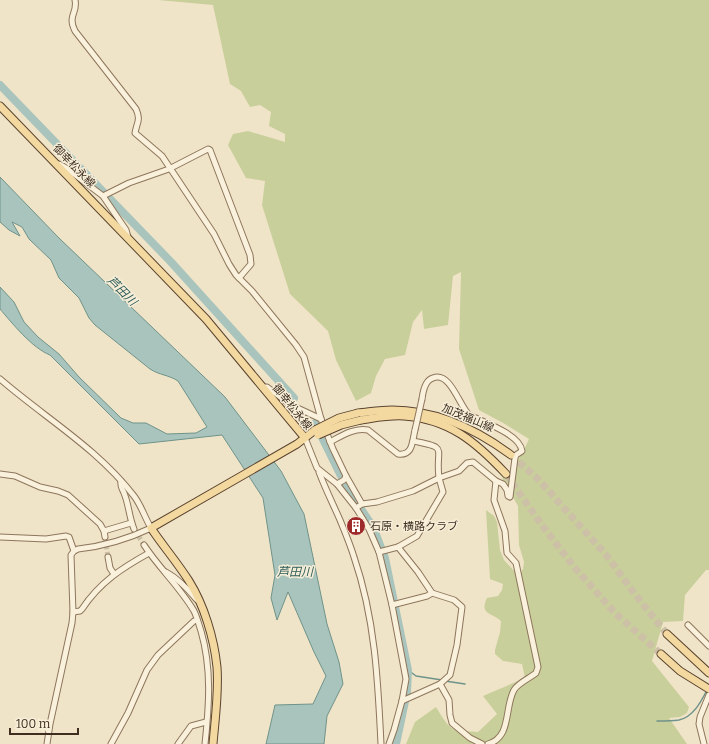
<svg xmlns="http://www.w3.org/2000/svg" width="709" height="744" font-family="Bitter,'Noto Sans JP',serif">
<style>
.green{fill:#c9cf9b}
.water{fill:#a9c4bc;stroke:#6f938a}
.lines{fill:none;stroke-linecap:round;stroke-linejoin:round}
.stream{stroke:#6f938a;stroke-width:1.5}
.river{stroke:#a9c4bc;stroke-width:8}
.minor-tunnel{stroke:#ccc0a6;stroke-width:5;stroke-dasharray:5 2.5;stroke-linecap:butt}
.major-tunnel{stroke:#ccc0a6;stroke-width:7;stroke-dasharray:7 3.5;stroke-linecap:butt}
.minor-casing{stroke:#8d765c;stroke-width:7}
.major-casing{stroke:#5b4430;stroke-width:9}
.minor{stroke:#faf1dc;stroke-width:5}
.major{stroke:#f3d9a0;stroke-width:7}
.minor-bridge-casing{stroke:#8d765c;stroke-width:7;stroke-linecap:butt}
.major-bridge-casing{stroke:#5b4430;stroke-width:9;stroke-linecap:butt}
.minor-bridge{stroke:#faf1dc;stroke-width:5}
.major-bridge{stroke:#f3d9a0;stroke-width:7}
.labels{text-anchor:middle;dominant-baseline:central;stroke-width:3;stroke-linejoin:round;paint-order:stroke}
.street-label{font-size:11px;fill:#3d2e20;stroke:#f7eed8}
.poi-label{font-size:11px;fill:#3d2e20;stroke:#f7eed8;text-anchor:start}
.water-label{font-size:12px;font-style:italic;fill:#2f5d5a;stroke:#f7eed8}
</style>
<rect width="100%" height="100%" fill="#f0e4c8"/>
<!-- green -->
<path class="green" d="M158,0H709V570H706L685,595L683,621L663,622L652,661L689,707L687,713L680,717L669,718L687,744H406L415,722L436,707C441,715 448,729 458,731C464,732 471,731 478,732L497,714L483,696L525,678L522,664L503,661L495,654V650L500,632L501,621C492,612 479,615 487,598L498,596L502,590L503,584L490,579L486,510L494,516L497,522L500,550L504,560L516,573L519,575L523,569L524,562L519,545L518,506L502,478C515,469 522,454 529,439L505,424L479,410L459,349L461,272L453,276L448,325L424,329L422,310L413,322L405,355L385,359L376,376L371,393L356,401L336,360L328,331L290,294L262,205L265,181L246,178L228,145L233,134L248,131L285,142V134L269,126L271,112L260,105L250,107L241,91L230,84L213,5Z"/>
<!-- water -->
<path class="water" d="M0,177L59,238L225,397L281,471L304,514L327,624L339,662L343,684L327,716L324,744H266L275,705L313,704L326,676L314,652L288,592L277,620L271,598L275,575L263,498L222,435L139,444L50,355C32,348 12,323 0,309V287L14,302L24,322L38,337L59,354L79,377L121,418L133,423H146L167,434L196,433L207,427L178,381C169,375 159,375 150,369L95,325L89,318L79,298L59,278L51,260L29,239L22,227L12,222L20,236L9,230L0,222Z"/>
<g class="lines">
<!-- stream -->
<g class="stream">
<path d="M408,670L416,676L442,680"/>
<path d="M445,681L465,684"/>
<path d="M657,721C664,721 672,721 679,720C693,717 701,702 707,690"/>
</g>
<!-- river -->
<g class="river">
<path d="M0,85L171,262L294,398"/>
<path d="M315,423L341,476"/>
<path d="M345,484L355,499"/>
<path d="M361,509L373,527L385,558L408,670L407,692L396,744"/>
</g>
<!-- minor-tunnel -->
<g class="minor-tunnel">
<path d="M134,529L144,545"/>
<path d="M105,537L108,557"/>
</g>
<!-- major-tunnel -->
<g class="major-tunnel">
<path d="M511,455L538,479L607,556L637,597L667,634"/>
<path d="M506,474L544,528L575,568L615,613L661,654"/>
</g>
<defs>
<g id="minor">
<path d="M75,0C78,13 67,15 75,31L136,109C141,120 137,122 135,133L162,156L214,234L229,264L236,275L252,291L296,345L304,357L321,419L333,449L346,476L344,480L337,484"/>
<path d="M59,164L66,168L103,196L126,230L128,237"/>
<path d="M103,196L129,183L169,169L208,149L210,150L250,255L251,264L239,278"/>
<path d="M0,379C45,418 97,448 134,496C141,505 145,518 151,528C126,540 105,546 78,549L74,551L71,555L73,612L72,623L50,724L47,744"/>
<path d="M262,387H267L291,405L321,419"/>
<path d="M305,438L317,468L337,484L356,508L369,529L379,552L392,605L406,679L402,701L394,730L389,744"/>
<path d="M413,441C450,448 435,447 439,478L459,471L467,463L473,462L496,481L503,484L507,490L508,496L510,497L515,458L516,455L522,451C520,434 483,422 469,415C459,405 450,371 433,378C425,380 423,391 422,399"/>
<path d="M330,442C341,436 355,427 368,430L398,454C413,456 412,442 415,430"/>
<path d="M319,472C325,488 333,504 340,520C345,532 350,544 354,557C375,618 378,681 381,744"/>
<path d="M0,474L15,476L40,487L58,491L68,495L100,524L104,531L105,537"/>
<path d="M346,476L362,504"/>
<path d="M121,481C120,487 122,488 124,493C129,505 129,517 134,529"/>
<path d="M356,508L362,504L377,502L413,491L439,478L443,492L417,536L398,547L379,552"/>
<path d="M104,531L131,523"/>
<path d="M0,537L46,539L66,536L69,537L74,551"/>
<path d="M144,545C159,568 180,587 194,611C197,617 199,625 201,631C212,669 209,706 205,744"/>
<path d="M398,547L418,572L432,593L454,600L462,607L457,645L450,675L440,684L402,701"/>
<path d="M108,557L110,568L114,574"/>
<path d="M166,572C179,579 188,589 197,600"/>
<path d="M392,605L427,596L432,593"/>
<path d="M73,612L80,611L82,609C100,582 122,568 149,553"/>
<path d="M688,625L709,646"/>
<path d="M440,684L449,700L450,715L452,723L470,738L482,744"/>
<path d="M111,744L128,713L147,670L158,655L194,621L197,620"/>
<path d="M178,744L191,726L206,722"/>
<path d="M488,744C512,737 504,708 514,690C518,683 530,678 536,673L538,667L516,563L507,553L505,531L494,500L496,481"/>
<path d="M704,744L699,724L700,717L709,695"/>
</g>
<g id="major">
<path d="M0,106L206,319L305,438"/>
<path d="M358,413C369,412 381,410 392,410C436,410 476,429 511,455"/>
<path d="M361,420C375,418 389,415 404,416C449,419 476,442 506,474"/>
<path d="M667,634L709,673"/>
<path d="M661,654L680,671L709,689"/>
<path d="M213,744C215,719 219,693 217,667C214,638 204,605 189,581C177,562 163,546 151,528L297,444L315,430"/>
</g>
</defs>
<!-- minor casing -->
<use href="#minor" class="minor-casing"/>
<!-- major casing -->
<use href="#major" class="major-casing"/>
<!-- minor -->
<use href="#minor" class="minor"/>
<!-- major -->
<use href="#major" class="major"/>
<defs>
<path id="minor-bridge" d="M415,430L422,399"/>
<g id="major-bridge">
<path d="M315,430L339,418L358,413"/>
<path d="M318,435L341,425L361,420"/>
</g>
</defs>
<!-- minor-bridge casing -->
<use href="#minor-bridge" class="minor-bridge-casing"/>
<!-- major-bridge casing -->
<use href="#major-bridge" class="major-bridge-casing"/>
<!-- minor-bridge -->
<use href="#minor-bridge" class="minor-bridge"/>
<!-- major-bridge -->
<use href="#major-bridge" class="major-bridge"/>
</g>
<!-- icons -->
<defs>
<symbol id="building-disc" viewBox="-11 -11 22 22"><circle r="9.5" fill="#9e2a2b" stroke="#f7eed8"/><path d="M-4-6H4V6H1V3H-1V6H-4ZM-2.5-4.3h1.7v1.8h-1.7ZM.8-4.3h1.7v1.8H.8ZM-2.5-1h1.7V.8h-1.7ZM.8-1h1.7V.8H.8Z" fill="#fff"/></symbol>
</defs>
<g fill-rule="evenodd">
<use href="#building-disc" x="345" y="515" width="22" height="22"/>
</g>
<g class="labels">
<!-- street labels -->
<g class="street-label">
<text transform="translate(74 166) rotate(46)">御幸松永線</text>
<text transform="translate(292 407) rotate(51)">御幸松永線</text>
<text transform="translate(468 418) rotate(23)">加茂福山線</text>
</g>
<!-- poi labels -->
<g class="poi-label">
<text x="370" y="526">石原・横路クラブ</text>
</g>
<!-- water labels -->
<g class="water-label">
<text transform="translate(122 291) rotate(45)">芦田川</text>
<text x="295" y="572">芦田川</text>
</g>
</g>
<!-- scale -->
<path d="M10 728v6h68v-6" fill="none" stroke="#3d2e20" stroke-width="2"/>
<text x="16" y="728" font-size="12" fill="#3d2e20" stroke="#f7eed8" stroke-width="3" paint-order="stroke">100 m</text>
</svg>
